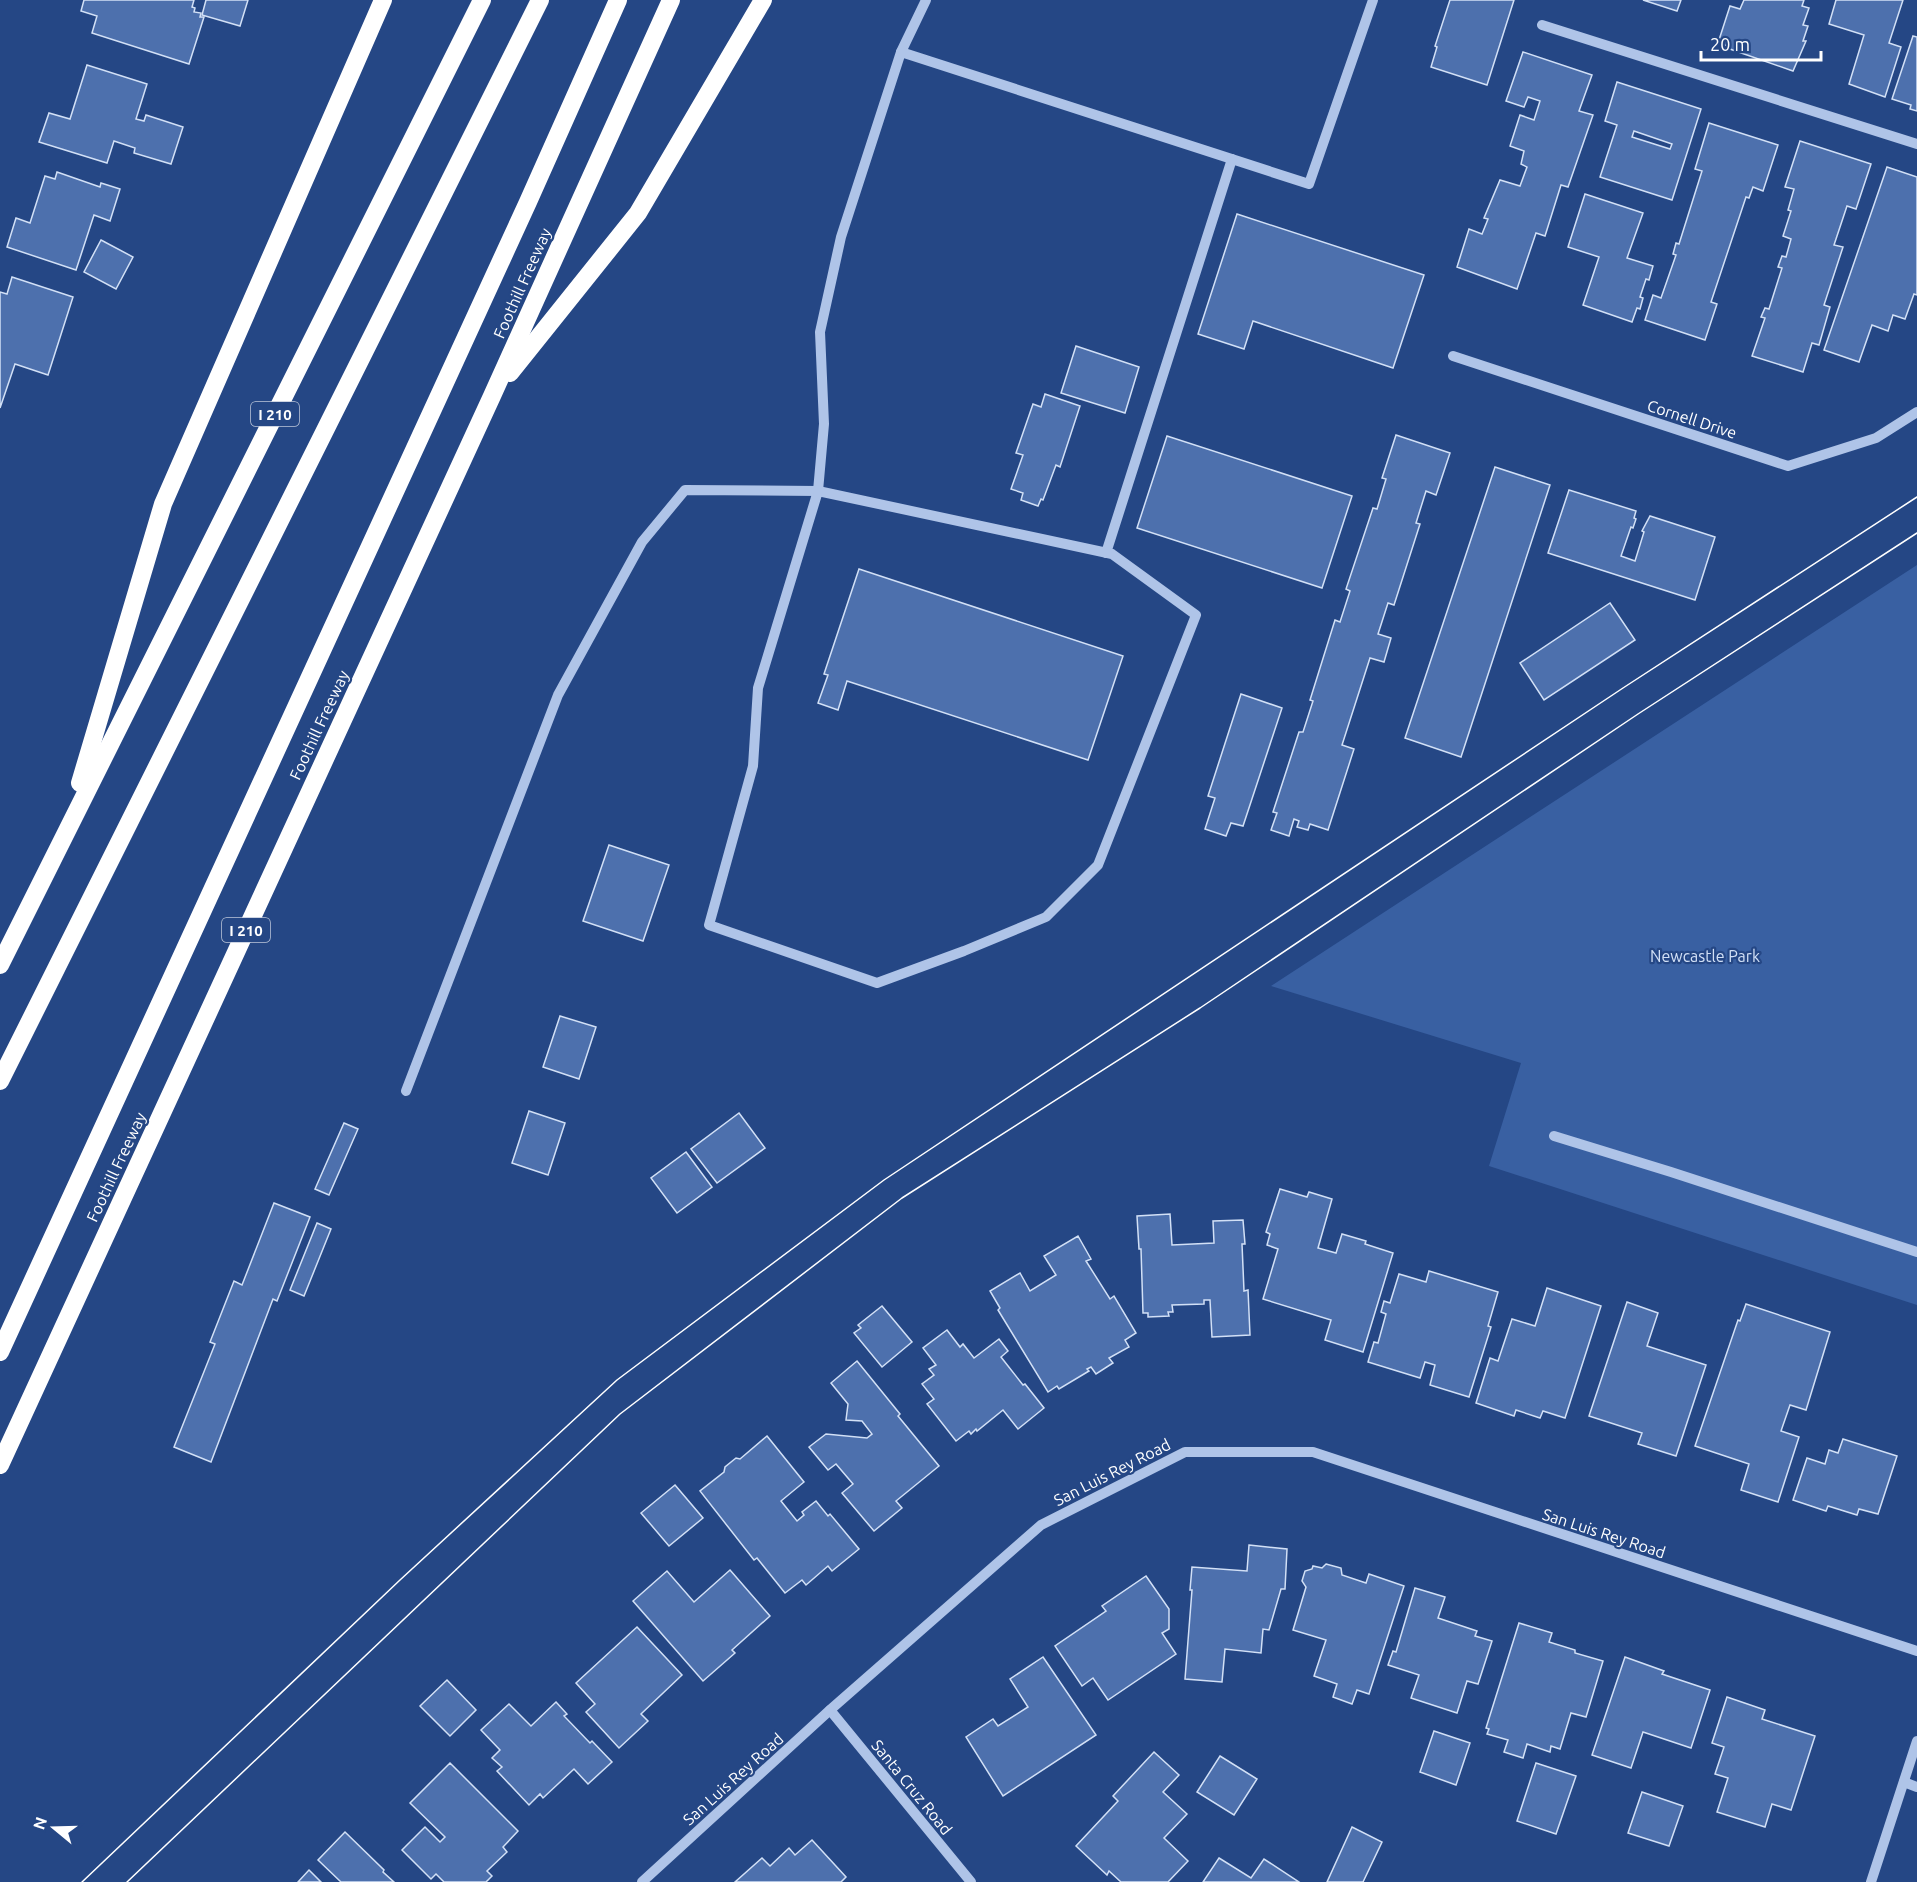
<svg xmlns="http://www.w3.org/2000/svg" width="1917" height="1882" font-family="Ubuntu,sans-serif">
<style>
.green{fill:#3960a2}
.building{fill:#4d70ad;stroke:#d2e0f6;stroke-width:1.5;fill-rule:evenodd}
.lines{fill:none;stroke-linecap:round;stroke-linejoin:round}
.minor{stroke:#afc4e8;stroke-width:10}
.highway{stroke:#fff;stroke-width:18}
.tram{stroke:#fff;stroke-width:1.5}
.labels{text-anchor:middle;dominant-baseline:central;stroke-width:4.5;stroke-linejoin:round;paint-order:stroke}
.shield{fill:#254785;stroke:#bec8da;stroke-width:1.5}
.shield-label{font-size:15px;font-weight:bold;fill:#fff}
.street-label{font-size:16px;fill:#fff;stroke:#254785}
.park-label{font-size:16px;fill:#d2e0f6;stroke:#254785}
</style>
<rect width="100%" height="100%" fill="#254785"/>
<!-- green -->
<path class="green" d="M1917,565V1305L1489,1166L1521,1063L1271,986Z"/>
<!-- building -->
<g class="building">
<path d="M84,0H194L192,7L195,8L194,12L201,13L200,17H204L189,64L92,33L97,16L81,11Z"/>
<path d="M206,0H248L240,26L202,15Z"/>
<path d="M1450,0H1514L1487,85L1431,67L1437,47L1435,46Z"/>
<path d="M1643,0H1681L1677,11Z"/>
<path d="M1744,0H1804L1802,6L1809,8L1803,25L1808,26L1803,41H1806L1793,71L1727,48L1728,46L1718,43L1730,6L1740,9Z"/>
<path d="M1836,0H1903L1889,43L1901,47L1885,97L1849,84L1864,35L1829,24Z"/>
<path d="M1913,36L1917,37V111L1910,109L1911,105L1892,99Z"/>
<path d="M1523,52L1592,75L1579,111L1593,115L1568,187L1561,185L1545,236L1536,233L1517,289L1457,267L1469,229L1482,234L1488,219L1484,218L1500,180L1520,186L1527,167L1521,164L1524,151L1510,146L1520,115L1534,120L1540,101L1528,97L1524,107L1506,101Z"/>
<path d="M87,65L147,84L136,119L144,121L146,115L183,127L171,164L134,153L135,148L114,141L107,163L39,142L49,113L70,119Z"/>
<path d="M1617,82L1701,109L1672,200L1600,177L1617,125L1605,121ZM1634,131L1672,144L1670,149L1632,137Z"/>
<path d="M1709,123L1778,145L1763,191L1753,187L1749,198L1746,197L1711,302L1717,304L1705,340L1645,320L1653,295L1661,298L1676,255L1673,254L1676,243L1679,244L1702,171L1695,169Z"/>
<path d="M1800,141L1871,164L1856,209L1847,206L1834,245L1843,247L1824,305L1830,307L1819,345L1812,343L1803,372L1752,356L1765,318L1761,317L1765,308L1769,309L1782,268L1778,267L1782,256L1786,257L1791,239L1783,236L1791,211L1788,210L1794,189L1785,187Z"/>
<path d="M1887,167L1917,177V295L1914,294L1905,319L1893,315L1888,331L1872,325L1859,362L1824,350Z"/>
<path d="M57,172L100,187L101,183L120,189L110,221L94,215L76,270L7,247L16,218L30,223L45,176L55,179Z"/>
<path d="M1585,194L1643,213L1627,258L1653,266L1649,280L1646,279L1640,297L1643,298L1640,309L1637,308L1632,322L1583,305L1599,257L1568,247Z"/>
<path d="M1237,214L1424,275L1393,368L1253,321L1244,349L1198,334Z"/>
<path d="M101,240L133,257L116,289L84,272Z"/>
<path d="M12,277L73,297L48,375L15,364L0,408V292L7,294Z"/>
<path d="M1076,346L1139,367L1125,413L1061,393Z"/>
<path d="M1045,394L1080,406L1060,467L1056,465L1043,500L1041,499L1038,506L1021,500L1023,493L1011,489L1023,455L1016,453L1033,404L1041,407Z"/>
<path d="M1396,435L1450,453L1436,495L1426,491L1416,523L1420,524L1394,605L1388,603L1378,634L1391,638L1384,662L1370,658L1342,745L1354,749L1328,830L1310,824L1308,830L1297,827L1299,821L1294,819L1289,836L1271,830L1277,813L1273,812L1299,732H1303L1313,701L1310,700L1335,620L1340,622L1350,591L1346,589L1373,508L1377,509L1386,479L1382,478Z"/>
<path d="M1167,436L1352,496L1322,588L1137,528Z"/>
<path d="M1495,467L1550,485L1461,757L1405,738Z"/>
<path d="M1569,490L1636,511L1634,518L1636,519L1633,528L1631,527L1621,556L1635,561L1644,532L1642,531L1650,516L1715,537L1695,600L1548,553Z"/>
<path d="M859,569L1123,656L1088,760L847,681L838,710L818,703L828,675L824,674Z"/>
<path d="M1610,603L1635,640L1544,700L1520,663Z"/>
<path d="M1241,694L1282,708L1243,826L1231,823L1226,836L1205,829L1215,798L1208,796Z"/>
<path d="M609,845L669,865L643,941L583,921Z"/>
<path d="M560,1016L596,1027L579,1079L543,1067Z"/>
<path d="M529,1111L565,1123L548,1175L512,1163Z"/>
<path d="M739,1113L765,1148L717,1183L691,1149Z"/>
<path d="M344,1123L358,1129L329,1195L315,1189Z"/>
<path d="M686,1152L712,1187L677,1213L651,1178Z"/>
<path d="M1280,1189L1307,1197L1309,1192L1332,1199L1318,1248L1336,1253L1342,1234L1366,1241L1365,1244L1393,1253L1363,1352L1325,1340L1331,1320L1263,1299L1278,1249L1267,1245L1270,1234L1266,1232Z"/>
<path d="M274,1203L310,1217L277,1301L273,1299L211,1462L174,1447L215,1344L210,1342L234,1281L242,1285Z"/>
<path d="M1170,1214L1172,1245L1214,1243L1213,1221L1243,1220L1245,1244H1242L1244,1291L1248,1290L1250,1335L1212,1337L1210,1300H1204V1304L1172,1305L1173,1312H1168L1169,1316L1148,1317V1313H1143L1141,1249H1139L1137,1216Z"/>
<path d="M317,1223L331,1229L304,1296L290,1290Z"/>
<path d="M1078,1236L1091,1259L1086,1261L1110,1299L1114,1296L1136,1333L1125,1340L1129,1347L1109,1358L1113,1363L1096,1374L1091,1367L1087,1369L1089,1371L1059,1389L1057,1386L1048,1392L998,1310L1000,1308L990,1291L1020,1273L1030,1291L1056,1275L1044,1256Z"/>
<path d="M1429,1271L1498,1292L1488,1326L1491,1327L1469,1397L1430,1385L1435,1365L1425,1362L1420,1378L1368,1362L1374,1342L1378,1343L1386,1314L1381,1312L1384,1301L1390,1303L1399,1274L1426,1282Z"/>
<path d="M1547,1288L1601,1306L1565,1418L1543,1411L1540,1418L1516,1410L1514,1416L1476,1403L1490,1358L1498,1361L1512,1319L1535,1326Z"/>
<path d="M1627,1302L1658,1313L1647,1346L1706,1365L1676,1456L1638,1444L1642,1433L1589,1416Z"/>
<path d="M1746,1304L1830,1332L1806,1410L1790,1405L1781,1431L1799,1437L1778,1502L1741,1490L1749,1464L1695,1446L1738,1320L1740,1321Z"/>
<path d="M882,1306L912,1342L882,1367L854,1333L861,1328L858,1325Z"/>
<path d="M947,1330L960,1347L963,1344L974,1358L999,1339L1008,1351L1001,1357L1023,1385L1025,1384L1044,1408L1018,1429L1003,1410L977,1431L976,1429L971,1434L969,1431L956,1441L927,1404L934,1399L922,1384L934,1375L929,1369L936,1365L923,1348Z"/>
<path d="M857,1361L900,1414L898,1416L939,1466L896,1501L902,1508L874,1531L842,1493L853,1484L836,1464L828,1470L809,1447L826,1434L867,1438L872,1434L862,1421L846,1420L848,1404L831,1383Z"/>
<path d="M767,1436L804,1482L781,1501L797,1521L804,1515L802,1512L816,1501L828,1516L830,1514L859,1549L832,1571L828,1566L806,1585L802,1580L785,1593L757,1558L754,1560L700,1491L724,1472L725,1467L736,1458L740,1459Z"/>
<path d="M1843,1439L1897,1456L1878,1514L1859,1509L1857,1515L1828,1506L1826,1511L1793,1500L1807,1458L1825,1464L1829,1450L1838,1453Z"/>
<path d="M675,1485L703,1518L669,1546L641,1513Z"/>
<path d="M1249,1545L1287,1549L1285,1589H1281L1269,1630L1263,1629L1261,1653L1225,1649L1222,1682L1185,1679L1192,1590H1190L1192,1567L1247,1571Z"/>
<path d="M1326,1564L1341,1568L1342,1575L1366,1583L1369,1574L1404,1586L1369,1694L1357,1690L1352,1704L1333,1697L1337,1684L1314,1676L1326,1640L1293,1630L1306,1587L1302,1581L1305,1571L1312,1569L1313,1566L1322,1568Z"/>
<path d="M730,1570L770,1616L732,1650L735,1653L703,1681L633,1601L667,1571L694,1602Z"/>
<path d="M1146,1576L1169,1609V1629L1162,1633L1176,1654L1108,1700L1093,1678L1082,1686L1055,1646L1106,1611L1102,1606Z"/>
<path d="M1415,1588L1445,1597L1438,1618L1477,1631L1475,1636L1492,1641L1478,1684L1467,1681L1457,1713L1411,1698L1419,1675L1388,1665L1393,1651L1396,1652Z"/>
<path d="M1519,1623L1552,1633L1549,1642L1575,1650V1653L1603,1661L1586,1717L1571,1713L1560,1749L1551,1746L1550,1752L1527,1744L1523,1758L1504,1752L1508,1740L1487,1734L1489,1729L1486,1728Z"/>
<path d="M637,1627L682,1675L641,1714L648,1721L619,1748L586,1712L595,1704L576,1683Z"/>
<path d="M1043,1657L1096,1735L1003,1796L966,1737L993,1719L998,1726L1028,1707L1010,1679Z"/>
<path d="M1625,1657L1664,1671L1662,1674L1710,1690L1691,1748L1643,1732L1631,1768L1592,1755Z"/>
<path d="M447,1680L476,1710L450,1736L420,1706Z"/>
<path d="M1727,1697L1765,1710L1762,1719L1815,1736L1791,1810L1772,1804L1765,1827L1717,1812L1728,1778L1715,1774L1724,1747L1712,1743Z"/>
<path d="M556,1702L567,1714L564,1716L590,1743L592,1741L612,1762L588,1784L574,1769L543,1798L540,1794L529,1805L497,1771L502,1767L492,1758L500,1750L481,1730L509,1704L531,1726Z"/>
<path d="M1434,1731L1470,1743L1456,1785L1420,1772Z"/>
<path d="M1154,1752L1179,1775L1163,1792L1187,1814L1164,1838L1188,1861L1168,1882H1121L1109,1871L1107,1875L1076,1846L1118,1801L1113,1796Z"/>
<path d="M1220,1756L1257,1779L1234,1815L1197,1792Z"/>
<path d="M450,1763L518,1831L503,1847L507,1852L487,1871L492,1876L486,1882H444L436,1874L431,1879L402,1850L425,1827L440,1842L445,1837L410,1803Z"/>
<path d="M1536,1763L1576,1776L1556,1834L1517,1821Z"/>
<path d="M1642,1792L1683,1806L1669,1846L1628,1833Z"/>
<path d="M1352,1827L1382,1842L1363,1882H1327Z"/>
<path d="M345,1832L384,1870L383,1872L394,1882H341L318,1860Z"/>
<path d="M812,1840L846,1877L841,1882H735L762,1858L770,1866L789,1848L795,1855Z"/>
<path d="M1219,1858L1251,1878L1264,1859L1299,1882H1203Z"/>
<path d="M309,1870L321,1882H298Z"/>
</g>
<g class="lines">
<!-- minor -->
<g class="minor">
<path d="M1542,25L1917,144"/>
<path d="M901,52L1309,184L1373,0"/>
<path d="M1453,356L1788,466L1876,438L1917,412"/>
<path d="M818,491L1112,554L1196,615L1098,865L1046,917L964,951L877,983L709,925L753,766L758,688Z"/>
<path d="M1106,553L1232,159"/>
<path d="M406,1091L558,695L642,542L685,490L818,491L824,424L820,332L841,237L901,52L926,0"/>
<path d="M1554,1136L1671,1172L1917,1252"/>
<path d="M830,1710L971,1882"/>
<path d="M1904,1782L1917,1787"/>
<path d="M642,1882L830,1710L1041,1525L1185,1452H1313L1917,1651"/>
<path d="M1871,1882L1917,1741"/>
</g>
<!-- highway -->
<g class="highway">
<path d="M510,373L638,213L763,0"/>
<path d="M80,783L163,504L383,0"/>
<path d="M0,965L482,0"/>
<path d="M0,1081L540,0"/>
<path d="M0,1352L528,202L618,0"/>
<path d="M0,1465L492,396L671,0"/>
</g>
<!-- tram -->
<g class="tram">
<path d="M82,1882L400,1580L617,1380L884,1180L1623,688L1917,497"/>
<path d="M127,1882L620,1414L902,1198L1200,1008L1638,714L1917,533"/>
</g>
</g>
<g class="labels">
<!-- shield labels -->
<g class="shield">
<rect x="251" y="402" width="48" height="24" rx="4.5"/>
<rect x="222" y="918" width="48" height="24" rx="4.5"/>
</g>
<g class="shield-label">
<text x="275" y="414">I 210</text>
<text x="246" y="930">I 210</text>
</g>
<!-- street labels -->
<g class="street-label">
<text transform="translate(522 283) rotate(-66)">Foothill Freeway</text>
<text transform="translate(1692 419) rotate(18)">Cornell Drive</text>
<text transform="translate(319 725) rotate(-65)">Foothill Freeway</text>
<text transform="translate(116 1167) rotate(-65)">Foothill Freeway</text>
<text transform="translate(1112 1472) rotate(-27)">San Luis Rey Road</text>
<text transform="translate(1604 1533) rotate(18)">San Luis Rey Road</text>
<text transform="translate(733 1779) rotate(-42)">San Luis Rey Road</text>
<text transform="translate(912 1787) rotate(51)">Santa Cruz Road</text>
</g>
<!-- park labels -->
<g class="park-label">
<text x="1705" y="956">Newcastle Park</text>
</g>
</g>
<!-- north arrow -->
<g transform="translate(54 1828) rotate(289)" stroke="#254785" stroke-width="4.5" paint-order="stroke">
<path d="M0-4.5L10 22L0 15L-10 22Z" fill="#ffffff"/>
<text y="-9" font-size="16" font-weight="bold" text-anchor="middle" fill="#ffffff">N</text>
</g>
<!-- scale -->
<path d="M1701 51v9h120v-9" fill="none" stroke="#ffffff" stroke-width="3"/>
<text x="1710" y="51" font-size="18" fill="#ffffff" stroke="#254785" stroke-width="4.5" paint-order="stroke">20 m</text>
</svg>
